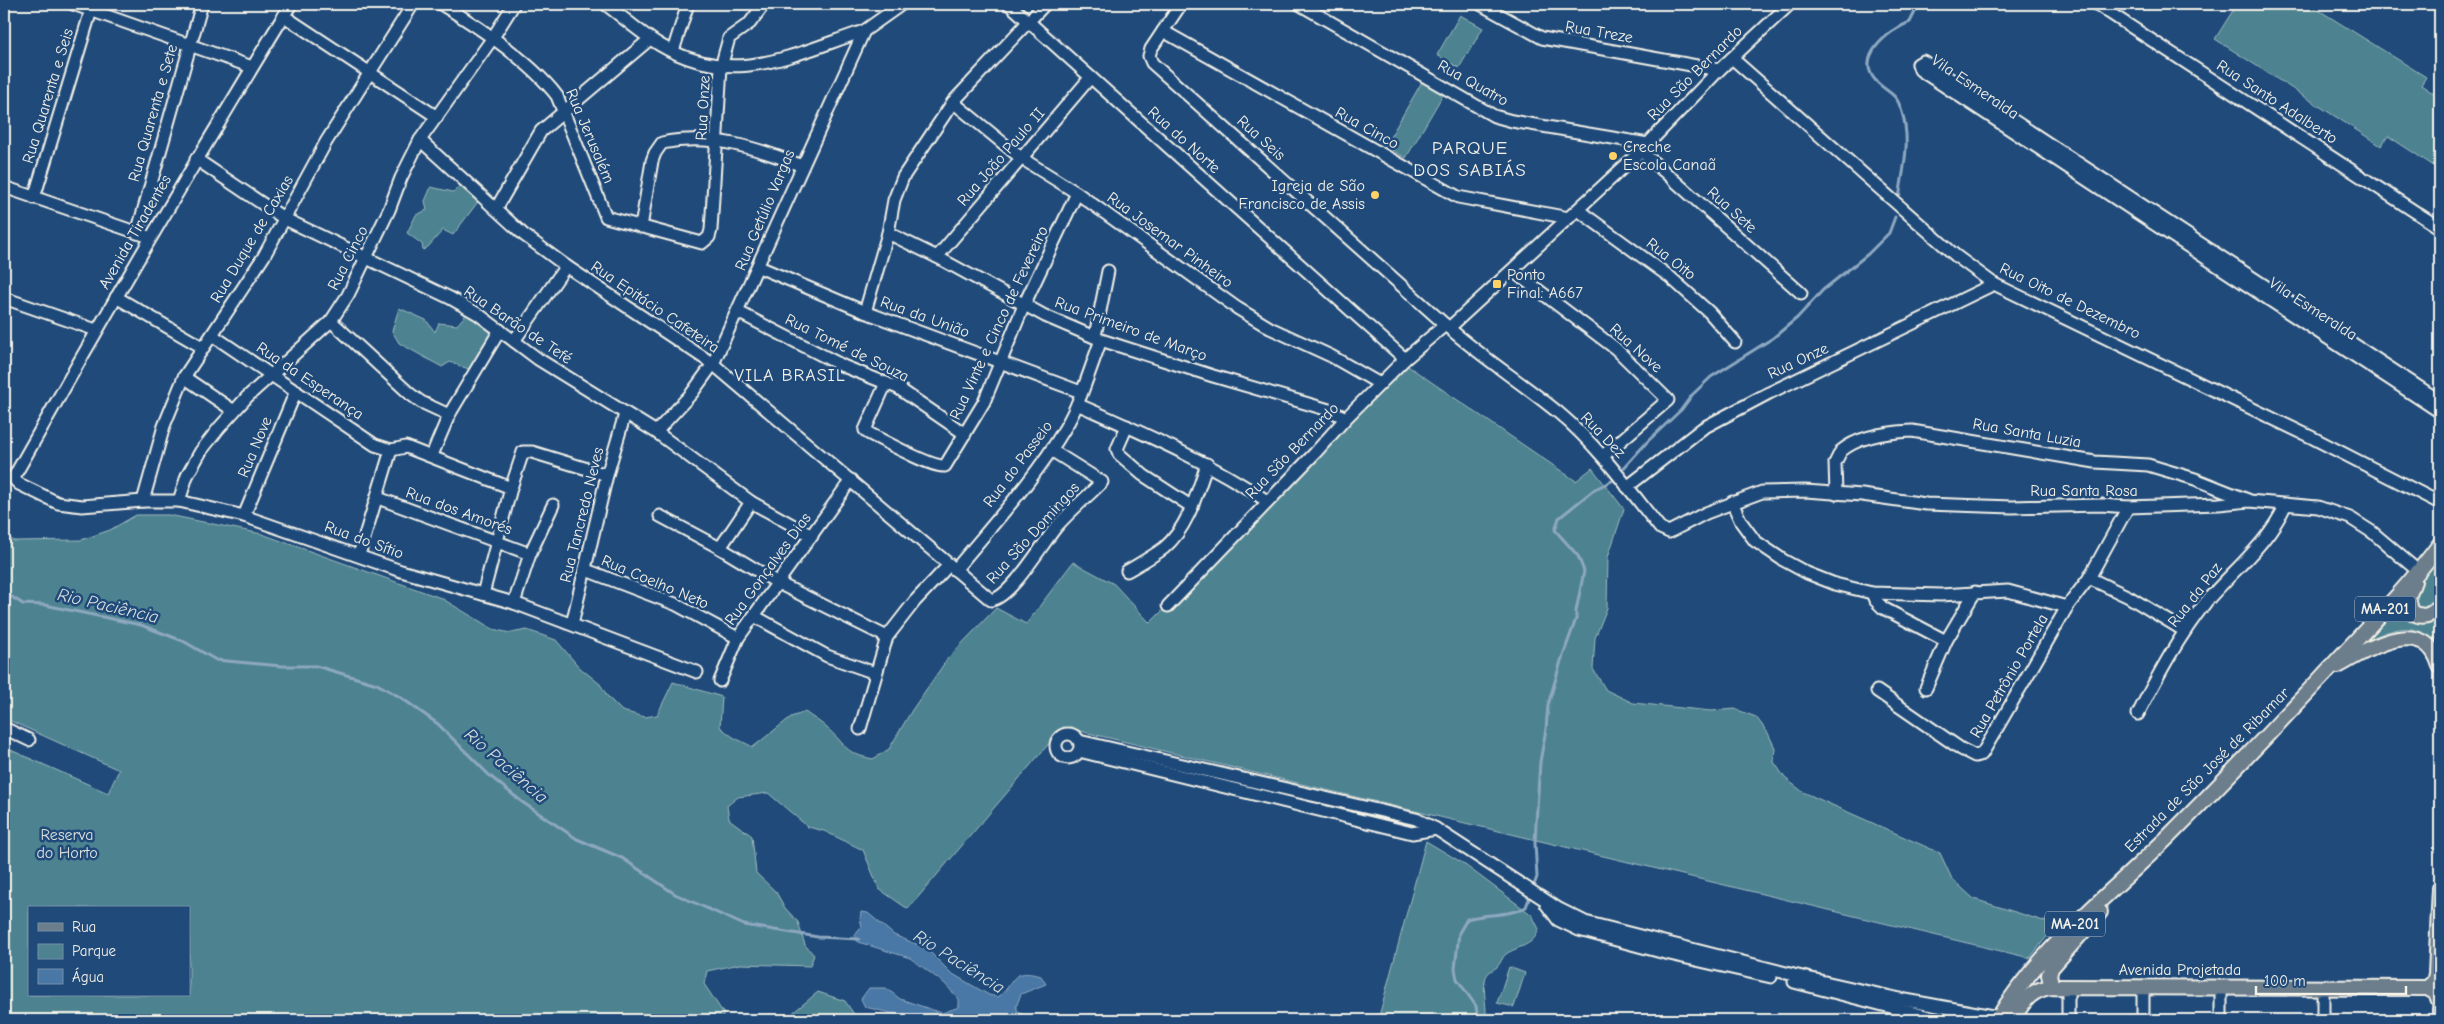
<svg xmlns="http://www.w3.org/2000/svg" width="2444" height="1024" font-family="'Comic Neue',sans-serif">
<style>
.green{fill:#4d8391;stroke:#a0babc;fill-rule:evenodd}
.water{fill:#4a78a6;stroke:#8ea8c0}
.lines{fill:none;stroke-linecap:round;stroke-linejoin:round}
.stream{stroke:#8ea8c0;stroke-width:3}
.minor-casing{stroke:#f4f1e8;stroke-width:15}
.major-casing{stroke:#f4f1e8;stroke-width:18}
.minor{stroke:#1f4a7a;stroke-width:11}
.major{stroke:#6c7d8b;stroke-width:14}
.poi-dot{fill:#ffd166;stroke:#1f4a7a;stroke-width:2}
.labels{text-anchor:middle;dominant-baseline:central;stroke-width:5;stroke-linejoin:round;paint-order:stroke}
.shield{fill:#1f4a7a;stroke:#b4bfc7;stroke-width:1}
.shield-label{font-size:15px;font-weight:bold;fill:#f4f1e8}
.street-label{font-size:16px;fill:#f4f1e8;stroke:#1f4a7a}
.poi-label{font-size:16px;fill:#f4f1e8;stroke:#1f4a7a;text-anchor:start}
.park-label{font-size:16px;fill:#dbe0db;stroke:#1f4a7a}
.neighbourhood-label{font-size:18px;letter-spacing:1px;fill:#f4f1e8;stroke:#1f4a7a}
.water-label{font-size:18px;font-style:italic;fill:#dadfde;stroke:#1f4a7a}
.quarter-label{font-size:19px;letter-spacing:1px;fill:#f4f1e8;stroke:#1f4a7a}
</style>
<rect width="100%" height="100%" fill="#1f4a7a"/>
<filter id="ink" filterUnits="userSpaceOnUse"><feTurbulence type="fractalNoise" baseFrequency=".02" numOctaves="2"/><feDisplacementMap in="SourceGraphic" scale="10" xChannelSelector="R" yChannelSelector="G"/><feConvolveMatrix kernelMatrix="1 2 1 2 8 2 1 2 1" color-interpolation-filters="sRGB"/></filter>
<g filter="url(#ink)">
<!-- green -->
<g class="green">
<path d="M2237,4H2309L2426,77L2421,85L2440,98V170L2388,136L2381,146L2215,39Z"/>
<path d="M1460,15L1483,28L1459,68L1437,55Z"/>
<path d="M1423,80L1444,93L1406,158L1385,146Z"/>
<path d="M464,183L480,199L453,235L443,230L428,247L423,250L422,244L407,233L416,215L427,210L425,201L431,187L453,192Z"/>
<path d="M399,308L426,320L435,332L439,323L457,325L469,311L495,331L471,370L450,362L442,367L399,343L392,331Z"/>
<path d="M1408,366L1576,481L1592,468L1624,509L1608,557L1607,608L1595,638L1593,669L1606,690L1633,703L1711,711L1735,709L1756,717L1768,733L1775,748L1774,762L1785,778L1803,792L1940,853L1952,879L1974,899L2056,925L2030,958L1063,727L908,909L879,889L863,850L824,831L808,827L768,793L738,797L727,806L729,819L752,836L756,873L776,892L785,908L798,922L805,945L814,955L810,966L740,964L707,971L704,984L724,1014L721,1020H4V747L108,793L119,770L4,718V534L14,541L81,540L110,530L136,515H169L262,534L441,598L493,629L510,633L527,630L556,640L579,667L600,684L608,697L622,711L645,717L657,715L673,682L722,697L720,727L733,737L753,747L791,717L805,712C813,718 821,722 828,729C848,746 843,753 873,759L889,749L912,710L948,658L996,608L1026,624L1073,562L1114,584L1150,623ZM29,908H189V995H29Z"/>
<path d="M2440,553C2440,569 2439,597 2425,608L2418,607L2413,600L2417,588Z"/>
<path d="M2396,603C2412,622 2416,623 2440,620L2438,646C2433,644 2429,637 2423,633C2402,621 2378,636 2359,644Z"/>
<path d="M1426,841L1461,862L1532,915L1539,929C1533,947 1520,945 1506,954C1502,957 1501,963 1497,967C1492,971 1486,972 1485,981C1483,992 1487,1008 1486,1020H1378Z"/>
<path d="M1509,967L1525,973L1514,1007L1497,1003Z"/>
<path d="M818,992L845,1001L858,1020H784Z"/>
</g>
<!-- water -->
<path class="water" d="M861,912L868,913L894,935L926,948L951,973L989,995L998,997C1016,984 1009,967 1041,976L1046,984L1021,994L1016,1007L1021,1018L1016,1020H920L865,1007L861,999L869,988H886L900,999L942,1013L959,1007V999L944,983L910,958L858,942L854,937L862,926L860,919Z"/>
<g class="lines">
<!-- stream -->
<g class="stream">
<path d="M1899,199C1903,167 1912,141 1901,109C1896,92 1886,92 1876,81C1854,57 1889,30 1910,22L1919,4"/>
<path d="M4,592L23,604L45,605L141,625L183,641L216,660L282,666H316L377,684L400,697L438,724L490,776L522,802L577,839L622,858L675,894L744,925L818,937L859,939"/>
<path d="M1018,1013L1031,1020"/>
<path d="M1115,1020L1129,1017L1138,1020"/>
<path d="M1478,1020L1476,1006L1457,979L1455,969L1459,933L1467,919C1487,913 1507,917 1526,907L1537,877L1535,843L1536,823L1540,762L1546,729L1548,705L1561,661L1576,619V611L1584,571L1578,556L1555,530L1559,518L1595,489L1612,481L1647,442L1681,410L1692,395L1711,377L1773,338L1797,318L1823,290L1868,254L1889,233L1895,217"/>
</g>
<defs>
<g id="minor">
<path d="M73,4L252,67"/>
<path d="M291,4C196,159 104,316 15,475V480L19,484L58,503L82,506L143,501H179L244,516L401,571L514,603L697,672"/>
<path d="M441,4C479,27 530,61 557,96L606,217L702,243L709,237L711,230L721,67L729,38L750,23L764,4"/>
<path d="M605,4C623,17 640,33 660,45C733,88 791,55 864,31"/>
<path d="M1009,4L1405,359"/>
<path d="M1181,4L1151,49L1149,56L1152,63L1449,328C1484,359 1524,384 1560,414C1599,447 1628,488 1660,528L1669,532L1706,513L1762,492L1805,491L1862,495L1926,504L2012,507L2101,505L2128,507L2219,504L2249,501L2318,507L2350,518L2372,532L2418,571"/>
<path d="M1299,4L1494,116L1512,121L1648,144"/>
<path d="M1480,4L1542,38L1719,70"/>
<path d="M2096,4L2440,228"/>
<path d="M284,16L437,117"/>
<path d="M1163,31L1458,197L1569,218"/>
<path d="M673,51L688,4"/>
<path d="M1732,58L1956,256L1994,284L2313,438L2440,503"/>
<path d="M953,102L1021,158L1077,193L1237,308L1270,328L1331,356L1380,384"/>
<path d="M420,140L524,235L566,266L713,364L991,600C1011,598 1044,541 1057,526C1071,510 1087,497 1102,482L1051,450"/>
<path d="M1641,151L1801,293"/>
<path d="M196,159L285,219L450,298L478,314L538,359L656,432L751,502L812,536"/>
<path d="M4,187L144,235"/>
<path d="M34,198L93,4"/>
<path d="M496,209L541,131L650,39"/>
<path d="M1578,210L1670,277L1709,312L1735,342"/>
<path d="M641,227L652,161L655,153L662,143C711,133 758,148 802,166"/>
<path d="M137,233L202,4"/>
<path d="M888,233L937,257L1045,316L1101,340L1213,376L1329,410L1346,418"/>
<path d="M937,257L1090,78"/>
<path d="M759,267L865,312L1081,392"/>
<path d="M1513,271L1615,348L1668,400L1603,456"/>
<path d="M116,297L202,347"/>
<path d="M4,298L96,330"/>
<path d="M738,312L843,366L898,388L965,434"/>
<path d="M865,312L888,233L894,200L903,177L953,102L1045,4"/>
<path d="M331,321L410,394L421,402L449,415"/>
<path d="M1449,328L1641,151L1719,70L1790,4"/>
<path d="M212,335L375,445L391,450"/>
<path d="M1095,336L1108,271"/>
<path d="M514,341L566,266"/>
<path d="M184,377L234,411"/>
<path d="M886,383L865,430L868,433C882,440 932,468 945,466L984,402L1024,305L1077,193"/>
<path d="M2440,401L1923,61L1918,64L1920,70L2440,412"/>
<path d="M1077,404C1142,433 1208,461 1267,501"/>
<path d="M1127,426L1117,449L1119,454L1143,475L1192,507"/>
<path d="M656,432L692,393L713,364L864,31L902,4"/>
<path d="M432,455L449,415L500,330"/>
<path d="M1627,487L1703,428L1769,393L1994,284"/>
<path d="M1836,494L1835,463L1841,451C1859,436 1889,432 1912,431L2095,462L2148,465L2195,479L2248,500"/>
<path d="M378,498L530,554"/>
<path d="M143,501L164,426L184,377L264,256L326,142L413,4"/>
<path d="M179,501L187,476L201,451L219,428L247,397L331,321L348,295L389,210L401,178L420,140L492,39L514,4"/>
<path d="M1732,502L1741,522L1755,541L1783,560L1807,573L1835,584L1872,593L1941,595L2008,591L2067,607"/>
<path d="M244,516L296,391"/>
<path d="M660,516L720,548L778,583L887,637"/>
<path d="M720,548L751,502"/>
<path d="M359,555L391,450L406,447L511,488"/>
<path d="M586,570L675,604L738,638"/>
<path d="M955,570C993,524 1035,479 1065,428C1081,401 1090,369 1101,340"/>
<path d="M1127,571C1139,564 1152,557 1164,548C1188,528 1197,493 1207,464"/>
<path d="M2089,578L2129,597L2185,631"/>
<path d="M1872,593L1875,600L1883,608L1946,641"/>
<path d="M483,594L511,488L523,452H532L607,475"/>
<path d="M514,603L530,554L553,505"/>
<path d="M1168,606L1315,453L1346,418L1405,359L1445,325"/>
<path d="M754,616L827,656L875,673"/>
<path d="M572,624L607,475L625,414"/>
<path d="M720,681L738,638L851,480"/>
<path d="M1926,688L1946,641L1975,592"/>
<path d="M1877,691L1961,749L1975,756L1982,754L2067,607L2089,578L2128,507"/>
<path d="M2138,714C2158,675 2179,636 2206,602C2234,569 2268,544 2286,504"/>
<path d="M4,728L29,740"/>
<path d="M860,729L887,637L915,601L949,565"/>
<circle cx="1068" cy="746" r="12"/>
<path d="M1079,741L1416,819L1436,829L1559,909L1585,922L1794,975L1900,999L1999,1017"/>
<path d="M1079,751L1412,833L1436,829"/>
<path d="M1546,904L1558,920L1579,930L1665,953L1771,977"/>
<path d="M1794,982L1941,1020"/>
<path d="M2068,987V1020"/>
<path d="M2143,987V1020"/>
<path d="M2323,988V1020"/>
<path d="M2221,1020V987"/>
</g>
<g id="major">
<path d="M2414,581L2408,597L2411,611C2422,620 2433,615 2440,605"/>
<path d="M2338,666C2368,649 2424,613 2440,666"/>
<path d="M2052,987L2049,975L2051,968L2100,912"/>
<path d="M2427,988L2434,982L2436,974L2440,888"/>
<path d="M1997,1020C2040,948 2108,896 2167,838C2228,777 2287,715 2345,652C2378,617 2412,582 2440,544"/>
<path d="M2012,1020C2023,1003 2030,989 2052,987L2427,988L2436,993L2440,1003"/>
<path d="M2440,1020V1009"/>
</g>
</defs>
<!-- minor casing -->
<use href="#minor" class="minor-casing"/>
<!-- major casing -->
<use href="#major" class="major-casing"/>
<!-- minor -->
<use href="#minor" class="minor"/>
<!-- major -->
<use href="#major" class="major"/>
</g>
</g>
<!-- markers -->
<g class="poi-dot">
<circle cx="1613" cy="156" r="5"/>
<circle cx="1375" cy="195" r="5"/>
<rect x="1492" y="279" width="10" height="10" rx="2.5"/>
</g>
<g class="labels">
<!-- shield labels -->
<g class="shield">
<rect x="2355" y="596.5" width="60" height="25" rx="4"/>
<rect x="2045" y="911.5" width="60" height="25" rx="4"/>
</g>
<g class="shield-label">
<text x="2385" y="609">MA-201</text>
<text x="2075" y="924">MA-201</text>
</g>
<!-- street labels -->
<g class="street-label">
<text transform="translate(1599 32) rotate(10)">Rua Treze</text>
<text transform="translate(1695 73) rotate(-45)">Rua São Bernardo</text>
<text transform="translate(1473 83) rotate(29)">Rua Quatro</text>
<text transform="translate(1975 87) rotate(34)">Vila Esmeralda</text>
<text transform="translate(48 96) rotate(-73)">Rua Quarenta e Seis</text>
<text transform="translate(2277 102) rotate(33)">Rua Santo Adalberto</text>
<text transform="translate(703 108) rotate(-87)">Rua Onze</text>
<text transform="translate(153 113) rotate(-74)">Rua Quarenta e Sete</text>
<text transform="translate(1367 128) rotate(29)">Rua Cinco</text>
<text transform="translate(590 136) rotate(67)">Rua Jerusalém</text>
<text transform="translate(1261 138) rotate(42)">Rua Seis</text>
<text transform="translate(1184 140) rotate(42)">Rua do Norte</text>
<text transform="translate(1001 157) rotate(-49)">Rua João Paulo II</text>
<text transform="translate(765 210) rotate(-67)">Rua Getúlio Vargas</text>
<text transform="translate(1732 210) rotate(42)">Rua Sete</text>
<text transform="translate(135 232) rotate(-60)">Avenida Tiradentes</text>
<text transform="translate(252 239) rotate(-59)">Rua Duque de Caxias</text>
<text transform="translate(1170 240) rotate(36)">Rua Josemar Pinheiro</text>
<text transform="translate(348 258) rotate(-63)">Rua Cinco</text>
<text transform="translate(1671 259) rotate(38)">Rua Oito</text>
<text transform="translate(2070 301) rotate(26)">Rua Oito de Dezembro</text>
<text transform="translate(655 307) rotate(34)">Rua Epitácio Cafeteira</text>
<text transform="translate(2313 309) rotate(33)">Vila Esmeralda</text>
<text transform="translate(925 317) rotate(20)">Rua da União</text>
<text transform="translate(999 323) rotate(-65)">Rua Vinte e Cinco de Fevereiro</text>
<text transform="translate(518 325) rotate(34)">Rua Barão de Tefé</text>
<text transform="translate(1131 329) rotate(20)">Rua Primeiro de Março</text>
<text transform="translate(847 348) rotate(26)">Rua Tomé de Souza</text>
<text transform="translate(1636 348) rotate(42)">Rua Nove</text>
<text transform="translate(1798 361) rotate(-25)">Rua Onze</text>
<text transform="translate(310 381) rotate(34)">Rua da Esperança</text>
<text transform="translate(2027 433) rotate(10)">Rua Santa Luzia</text>
<text transform="translate(1603 435) rotate(46)">Rua Dez</text>
<text transform="translate(255 447) rotate(-67)">Rua Nove</text>
<text transform="translate(1292 451) rotate(-46)">Rua São Bernardo</text>
<text transform="translate(1018 464) rotate(-53)">Rua do Passeio</text>
<text x="2084" y="491">Rua Santa Rosa</text>
<text transform="translate(459 511) rotate(20)">Rua dos Amorés</text>
<text transform="translate(582 515) rotate(-76)">Rua Tancredo Neves</text>
<text transform="translate(1033 533) rotate(-48)">Rua São Domingos</text>
<text transform="translate(364 540) rotate(20)">Rua do Sítio</text>
<text transform="translate(768 569) rotate(-54)">Rua Gonçalves Dias</text>
<text transform="translate(655 582) rotate(23)">Rua Coelho Neto</text>
<text transform="translate(2195 595) rotate(-52)">Rua da Paz</text>
<text transform="translate(2009 676) rotate(-60)">Rua Petrônio Portela</text>
<text transform="translate(2207 770) rotate(-45)">Estrada de São José de Ribamar</text>
<text x="2180" y="970">Avenida Projetada</text>
</g>
<!-- poi labels -->
<g class="poi-label">
<text x="1623" y="147">Creche<tspan x="1623" dy="18">Escola Canaã</tspan></text>
<text x="1365" y="186" text-anchor="end">Igreja de São<tspan x="1365" dy="18">Francisco de Assis</tspan></text>
<text x="1507" y="275">Ponto<tspan x="1507" dy="18">Final: A667</tspan></text>
</g>
<!-- park labels -->
<g class="park-label">
<text x="67" y="835">Reserva<tspan x="67" dy="18">do Horto</tspan></text>
</g>
<!-- neighbourhood labels -->
<g class="neighbourhood-label">
<text x="790" y="375">VILA BRASIL</text>
</g>
<!-- water labels -->
<g class="water-label">
<text transform="translate(108 606) rotate(13)">Rio Paciência</text>
<text transform="translate(506 766) rotate(41)">Rio Paciência</text>
<text transform="translate(959 962) rotate(32)">Rio Paciência</text>
</g>
<!-- quarter labels -->
<g class="quarter-label">
<text x="1470" y="148">PARQUE<tspan x="1470" dy="22">DOS SABIÁS</tspan></text>
</g>
</g>
<!-- margin -->
<rect width="2444" height="1024" fill="none" stroke="#1f4a7a" stroke-width="20"/>
<rect x="10" y="10" width="2424" height="1004" fill="none" stroke="#f4f1e8" stroke-width="2" filter="url(#ink)"/>
<!-- legend -->
<rect x="28" y="906" width="162" height="90" fill="#1f4a7a" stroke="#748da6"/>
<rect x="38" y="923" width="25" height="8" fill="#6c7d8b" stroke="#748da6"/>
<text x="72" y="932" font-size="15" fill="#f4f1e8">Rua</text>
<rect x="38" y="944" width="25" height="15" fill="#4d8391" stroke="#748da6"/>
<text x="72" y="956" font-size="15" fill="#f4f1e8">Parque</text>
<rect x="38" y="969" width="25" height="15" fill="#4a78a6" stroke="#748da6"/>
<text x="72" y="982" font-size="15" fill="#f4f1e8">Água</text>
<!-- scale -->
<path d="M2256 986v8h150v-8" fill="none" stroke="#f4f1e8" stroke-width="2.5"/>
<text x="2264" y="986" font-size="15" fill="#f4f1e8" stroke="#1f4a7a" stroke-width="4" paint-order="stroke">100 m</text>
</svg>
